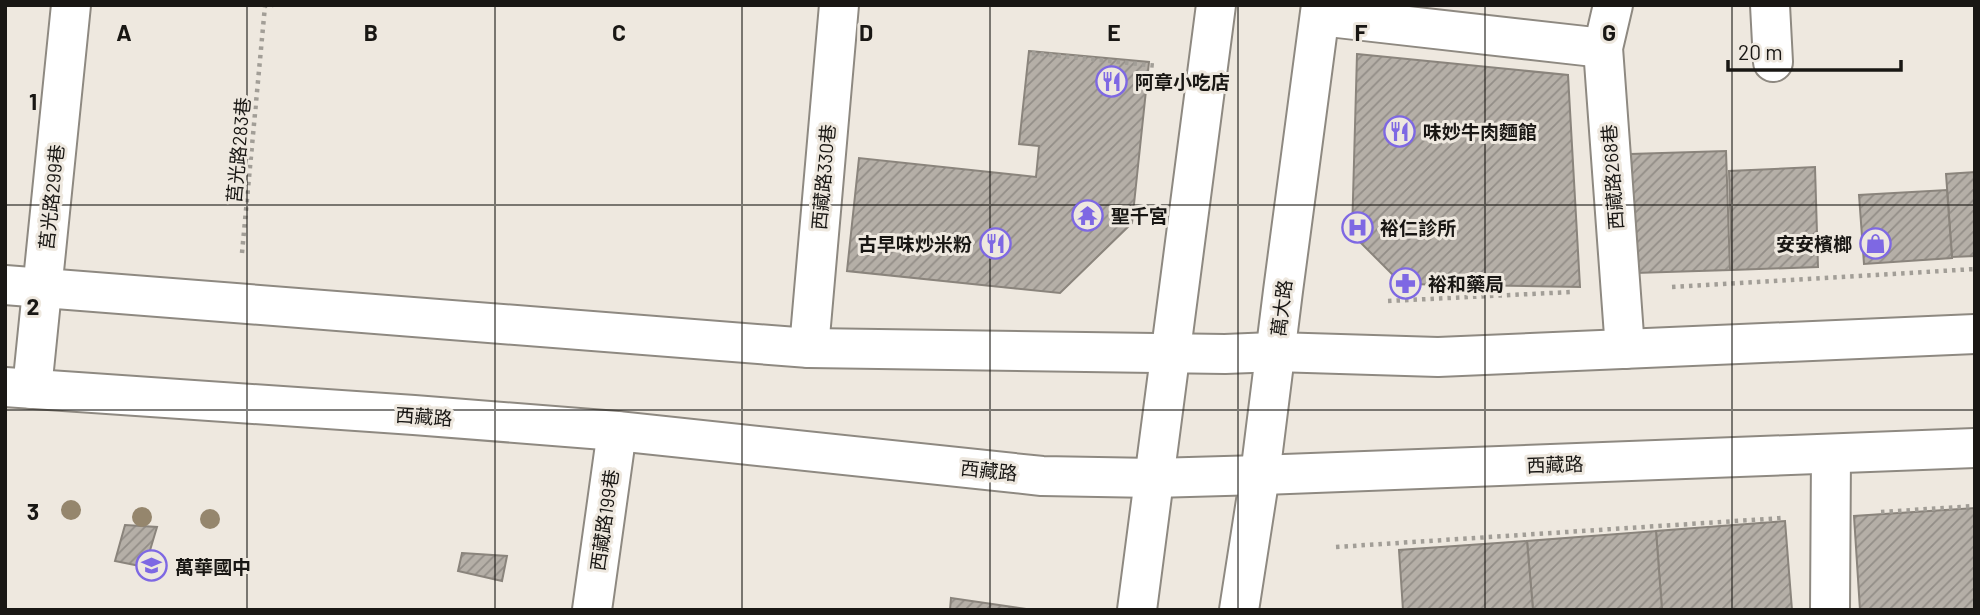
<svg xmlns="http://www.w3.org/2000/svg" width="1980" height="615" font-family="Barlow,'Noto Sans TC',sans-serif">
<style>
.building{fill:url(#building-hatch);stroke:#8a847c;stroke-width:2}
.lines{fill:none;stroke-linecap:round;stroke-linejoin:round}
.minor-casing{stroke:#8e8981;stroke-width:42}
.major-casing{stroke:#8e8981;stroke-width:42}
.path{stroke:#a29e97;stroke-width:4.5;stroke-dasharray:3.5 5;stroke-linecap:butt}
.minor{stroke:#fff;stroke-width:38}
.major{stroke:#fff;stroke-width:38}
.tree{fill:#95866d}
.grid{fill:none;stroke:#191714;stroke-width:2;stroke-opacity:0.55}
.labels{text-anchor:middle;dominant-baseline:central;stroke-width:6;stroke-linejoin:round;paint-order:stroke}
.poi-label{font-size:19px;font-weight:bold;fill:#191714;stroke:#eee8df;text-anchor:start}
.street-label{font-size:19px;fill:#191714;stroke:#eee8df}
.grid-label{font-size:23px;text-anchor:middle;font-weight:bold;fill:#191714;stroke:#eee8df;stroke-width:6;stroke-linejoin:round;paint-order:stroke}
</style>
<defs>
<pattern id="building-hatch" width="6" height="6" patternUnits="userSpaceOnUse" patternTransform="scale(1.75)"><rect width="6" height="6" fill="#b5afa7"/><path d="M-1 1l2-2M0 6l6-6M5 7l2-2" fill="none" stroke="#928d87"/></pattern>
</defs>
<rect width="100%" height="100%" fill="#eee8df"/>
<!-- building -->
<g class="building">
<path d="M1029,51L1149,62L1132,223L1060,293L847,271L859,158L1036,177L1039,146L1019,144Z"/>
<path d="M1357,54L1568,75L1580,287L1402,284L1352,234Z"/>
<path d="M1726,151L1730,270L1635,273L1631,154Z"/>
<path d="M1815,167L1818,267L1732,270L1729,171Z"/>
<path d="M1975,172V256L1952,257L1946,174Z"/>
<path d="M1947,190L1952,258L1864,264L1859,195Z"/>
<path d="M1975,508V610H1860L1854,516Z"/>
<path d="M1785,521L1792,610H1662L1656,531Z"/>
<path d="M125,525L157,527L145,567L115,561Z"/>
<path d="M1656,531L1662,610H1533L1527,541Z"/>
<path d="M1527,541L1533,610H1403L1399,550Z"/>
<path d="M462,553L507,556L502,581L458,571Z"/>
<path d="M951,598L1033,610H950Z"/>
</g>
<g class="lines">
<defs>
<g id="minor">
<path d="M1613,5L1603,48L1625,349"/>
<path d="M1770,5L1773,62"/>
<path d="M1320,16L1603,48"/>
<path d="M5,285L809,348L1225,354L1275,352L1438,357L1975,334"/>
<path d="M809,348L839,5"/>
<path d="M5,387L414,415L617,431L1042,476L1154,478L1260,475L1975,448"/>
<path d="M32,389L71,5"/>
<path d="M592,610L617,431"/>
<path d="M1830,610L1831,454"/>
</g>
<g id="major">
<path d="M1137,610L1216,5"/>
<path d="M1239,610L1260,475L1283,291L1321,5"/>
</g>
</defs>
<!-- minor casing -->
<use href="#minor" class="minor-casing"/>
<!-- major casing -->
<use href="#major" class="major-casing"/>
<!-- path -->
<g class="path">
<path d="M1032,53L1158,66"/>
<path d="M242,253L265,6L273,5"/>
<path d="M1672,287L1975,269"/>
<path d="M1388,301L1572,292"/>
<path d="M1881,512L1975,506"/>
<path d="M1336,547L1782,518"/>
</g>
<!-- minor -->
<use href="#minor" class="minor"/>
<!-- major -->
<use href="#major" class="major"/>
</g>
<!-- trees -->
<g class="tree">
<circle cx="71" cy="510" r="10"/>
<circle cx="142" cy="517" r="10"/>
<circle cx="210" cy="519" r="10"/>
</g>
<!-- grid -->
<path class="grid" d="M247,5V610M495,5V610M742,5V610M990,5V610M1238,5V610M1485,5V610M1732,5V610M5,205H1975M5,410H1975"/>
<!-- icons -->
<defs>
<symbol id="restaurant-ring" viewBox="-11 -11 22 22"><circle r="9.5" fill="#eee8df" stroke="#7e68e3" stroke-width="1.5"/><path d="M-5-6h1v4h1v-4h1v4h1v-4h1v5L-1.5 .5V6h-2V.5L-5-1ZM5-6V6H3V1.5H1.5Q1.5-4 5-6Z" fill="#7e68e3"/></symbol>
<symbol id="temple-ring" viewBox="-11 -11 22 22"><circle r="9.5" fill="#eee8df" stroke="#7e68e3" stroke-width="1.5"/><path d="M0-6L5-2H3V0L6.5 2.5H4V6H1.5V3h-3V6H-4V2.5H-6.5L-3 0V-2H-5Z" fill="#7e68e3"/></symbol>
<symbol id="hospital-ring" viewBox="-11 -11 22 22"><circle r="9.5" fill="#eee8df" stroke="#7e68e3" stroke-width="1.5"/><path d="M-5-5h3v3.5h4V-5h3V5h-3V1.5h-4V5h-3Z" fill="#7e68e3"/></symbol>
<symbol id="shop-ring" viewBox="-11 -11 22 22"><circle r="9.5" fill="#eee8df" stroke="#7e68e3" stroke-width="1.5"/><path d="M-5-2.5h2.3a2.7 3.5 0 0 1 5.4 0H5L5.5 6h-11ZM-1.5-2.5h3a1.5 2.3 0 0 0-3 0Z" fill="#7e68e3"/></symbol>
<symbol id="pharmacy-ring" viewBox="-11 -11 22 22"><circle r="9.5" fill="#eee8df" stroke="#7e68e3" stroke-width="1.5"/><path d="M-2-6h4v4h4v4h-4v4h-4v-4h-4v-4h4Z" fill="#7e68e3"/></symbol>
<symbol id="school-ring" viewBox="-11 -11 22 22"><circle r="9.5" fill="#eee8df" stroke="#7e68e3" stroke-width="1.5"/><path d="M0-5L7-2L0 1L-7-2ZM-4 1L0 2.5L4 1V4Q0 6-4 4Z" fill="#7e68e3"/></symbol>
</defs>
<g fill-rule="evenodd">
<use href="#restaurant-ring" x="1094" y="64" width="35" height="35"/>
<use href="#restaurant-ring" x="1382" y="114" width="35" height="35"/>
<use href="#temple-ring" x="1070" y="198" width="35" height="35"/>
<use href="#hospital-ring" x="1340" y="210" width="35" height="35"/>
<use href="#restaurant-ring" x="978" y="226" width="35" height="35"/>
<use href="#shop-ring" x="1858" y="226" width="35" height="35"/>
<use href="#pharmacy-ring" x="1388" y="266" width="35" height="35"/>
<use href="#school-ring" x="134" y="548" width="35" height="35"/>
</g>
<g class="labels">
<!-- poi labels -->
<g class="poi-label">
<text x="1135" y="81">阿章小吃店</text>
<text x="1423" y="131">味妙牛肉麵館</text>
<text x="1111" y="215">聖千宮</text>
<text x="1380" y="227">裕仁診所</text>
<text x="972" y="243" text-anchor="end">古早味炒米粉</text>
<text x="1852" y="243" text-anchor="end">安安檳榔</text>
<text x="1428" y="283">裕和藥局</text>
<text x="175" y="566">萬華國中</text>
</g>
<!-- street labels -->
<g class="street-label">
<text transform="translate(238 150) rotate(-85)">莒光路283巷</text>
<text transform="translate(823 177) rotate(-85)">西藏路330巷</text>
<text transform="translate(1612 177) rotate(-94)">西藏路268巷</text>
<text transform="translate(51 197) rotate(-84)">莒光路299巷</text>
<text transform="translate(1281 308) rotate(-83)">萬大路</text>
<text transform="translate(424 416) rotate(4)">西藏路</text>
<text transform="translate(1555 464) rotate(-2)">西藏路</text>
<text transform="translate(989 470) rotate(6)">西藏路</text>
<text transform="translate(604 520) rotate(-82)">西藏路199巷</text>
</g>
</g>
<g class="grid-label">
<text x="124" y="41">A</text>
<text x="371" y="41">B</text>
<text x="619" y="41">C</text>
<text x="866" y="41">D</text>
<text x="1114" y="41">E</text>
<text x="1361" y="41">F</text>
<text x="1609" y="41">G</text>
<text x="33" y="110">1</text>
<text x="33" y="315">2</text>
<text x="33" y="520">3</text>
</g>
<!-- border -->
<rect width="1980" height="615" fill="none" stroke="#191714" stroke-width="14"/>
<!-- scale -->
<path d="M1728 60v10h173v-10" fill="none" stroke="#191714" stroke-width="3.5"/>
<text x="1738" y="60" font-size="21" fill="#191714" stroke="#eee8df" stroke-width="5" paint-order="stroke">20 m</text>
</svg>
